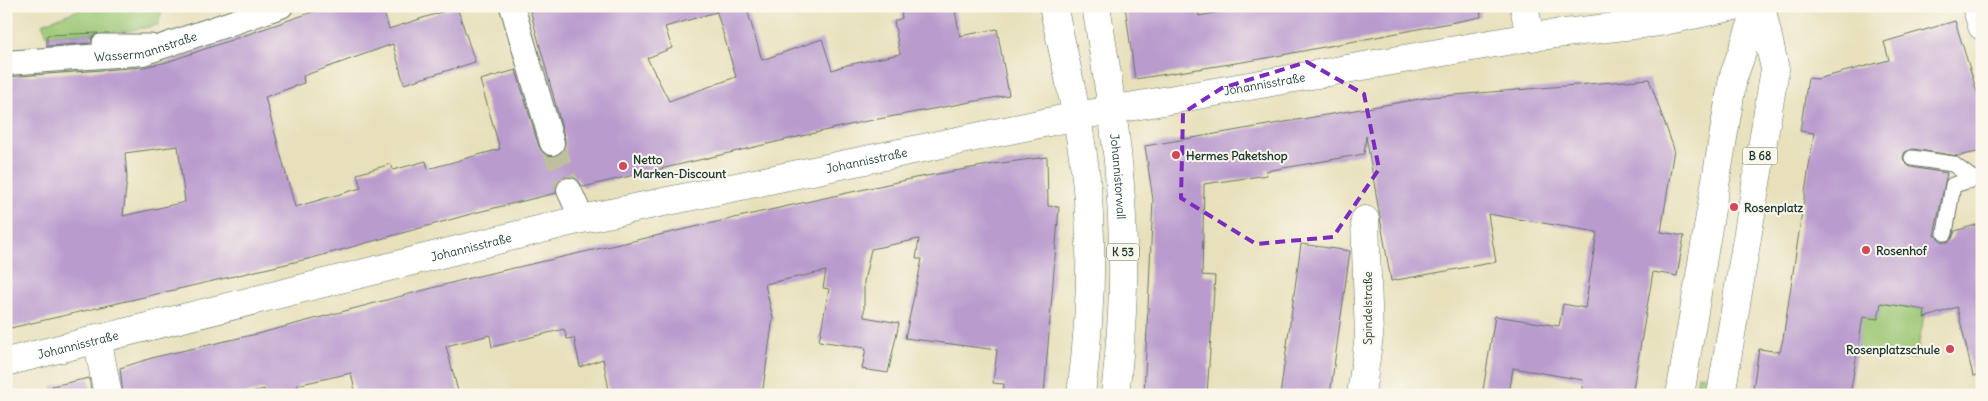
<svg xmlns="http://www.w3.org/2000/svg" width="1988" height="401" font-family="Delius,sans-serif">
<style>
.green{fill:#9bc774;stroke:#5d8254}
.building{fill:#ba9bce;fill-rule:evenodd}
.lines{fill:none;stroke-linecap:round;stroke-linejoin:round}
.pedestrian-tunnel{stroke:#bfbfa0;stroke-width:24;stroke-dasharray:24 12;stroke-linecap:butt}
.service-casing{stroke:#657663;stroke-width:17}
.pedestrian-casing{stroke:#657663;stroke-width:26}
.minor-casing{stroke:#657663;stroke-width:29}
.primary-casing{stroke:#657663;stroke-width:29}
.service{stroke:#fff;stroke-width:15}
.pedestrian{stroke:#fff;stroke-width:24}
.minor{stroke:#fff;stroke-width:28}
.primary{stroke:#fff;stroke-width:28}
.marked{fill:none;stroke:#7b2cbf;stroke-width:4;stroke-dasharray:10 6;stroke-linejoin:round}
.poi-dot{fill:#d1495b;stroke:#fbf7ec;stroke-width:2}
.labels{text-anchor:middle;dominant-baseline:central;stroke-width:4;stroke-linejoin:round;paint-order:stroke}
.shield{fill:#fbf7ec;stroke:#61756b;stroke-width:1}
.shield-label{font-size:11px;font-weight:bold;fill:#1f3d34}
.street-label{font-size:12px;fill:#1f3d34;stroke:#fbf7ec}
.poi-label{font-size:12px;font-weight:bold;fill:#1f3d34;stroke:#fbf7ec;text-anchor:start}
</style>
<rect width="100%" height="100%" fill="#fbf7ec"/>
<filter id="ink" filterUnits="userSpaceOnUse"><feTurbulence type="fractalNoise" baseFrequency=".02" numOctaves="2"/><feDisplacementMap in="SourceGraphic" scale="10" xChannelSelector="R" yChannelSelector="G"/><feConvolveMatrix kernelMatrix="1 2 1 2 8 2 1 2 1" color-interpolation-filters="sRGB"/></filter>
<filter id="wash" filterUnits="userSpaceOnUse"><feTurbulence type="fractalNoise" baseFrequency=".0096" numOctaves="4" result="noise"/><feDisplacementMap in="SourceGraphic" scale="20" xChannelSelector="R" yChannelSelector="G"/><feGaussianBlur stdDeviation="1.12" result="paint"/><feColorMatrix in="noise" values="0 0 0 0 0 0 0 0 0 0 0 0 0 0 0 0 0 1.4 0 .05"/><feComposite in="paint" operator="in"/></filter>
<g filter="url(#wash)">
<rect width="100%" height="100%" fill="#e7e0bb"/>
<!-- green -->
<g class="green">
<path d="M88,6H163L158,25L128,31L47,35L42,24Z"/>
<path d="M1881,303L1925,310L1916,359L1857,352L1835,312L1878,319Z"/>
<path d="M1698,375L1712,377L1709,395H1695Z"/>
</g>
<g id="blocks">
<!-- building -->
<g class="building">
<path d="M330,6H382L389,29L457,7L475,62L404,84L393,44L303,76L304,83L265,97L295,207L361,188L357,174L391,164L393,170L426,161L428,169L500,149L480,80L516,70L539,147L543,153L549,156H555L562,153L565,147V139L529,6H715L716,12L665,27L672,48L647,58L669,101L736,77L715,6H746L762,60L822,39L832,70L847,65L900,54L894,21L902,18L900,6H954L960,36L997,29L1009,95L862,122L583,187L577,179L570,176L564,177L558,182L556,193L478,212L312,258L6,329V77L144,67L167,62ZM178,146L185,202L123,216L127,178L125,153Z"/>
<path d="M1125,6H1197L1199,16L1248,6H1480L1481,17L1261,59L1135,79Z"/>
<path d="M1955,21L1982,108V151L1958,156L1913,149L1905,152L1903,157L1904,162L1910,167L1947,173L1934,236H1936L1943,242H1948L1952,239L1955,231L1982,223V375L1973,376L1957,307L1924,318L1925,310L1881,303L1878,319L1863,317L1850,395H1783L1753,389L1759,349L1780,352L1783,339L1814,133L1800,131L1808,78L1817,79L1889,60L1884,42Z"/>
<path d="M98,33L92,37L91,43L47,46V35Z"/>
<path d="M1649,79L1674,149L1661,232L1684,236L1677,276L1653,272L1632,395H1581L1583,380L1513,368L1509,395L1483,390L1495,316L1559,326L1563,304L1585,308L1597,232L1488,214L1496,262L1391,281L1366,136L1364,154L1266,171L1267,175L1204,184L1202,275L1215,276L1207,395H1144L1153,200L1145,146L1431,97Z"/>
<path d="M1047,157L1048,206L1059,207L1044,395H1003L1004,384L993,383L997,350L905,338L922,259H916L919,239L871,249L864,282V317L899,323L888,373L862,369L866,348L819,341L829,289L823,288L826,271L765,284L773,318L762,395H610L603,359L580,367L574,338L567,339L564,329L492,347L490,335L446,346L459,395H356L351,373L297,385L299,395H265L264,389L240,395H123L120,368L155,357L261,333L474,277L752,214L915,178L994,164Z"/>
<path d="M1301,244L1350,251L1330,395H1280Z"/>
<path d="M89,378L92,395H53L52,386Z"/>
</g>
</g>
</g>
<g filter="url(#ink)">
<use href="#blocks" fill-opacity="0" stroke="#657663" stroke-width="1"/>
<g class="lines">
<!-- pedestrian-tunnel -->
<path class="pedestrian-tunnel" d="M552,143L569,190"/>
<defs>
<g id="service">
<path d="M100,42H151"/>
<path d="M1912,158L1953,164L1973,179"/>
<path d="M1945,233L1953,185L1982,177"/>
</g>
<g id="pedestrian">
<path d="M512,6L552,143"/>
<path id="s1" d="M6,63L143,53L281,6"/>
<path d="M569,190L582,219"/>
</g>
<g id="minor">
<path d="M1524,6L1530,37"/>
<path d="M1976,6L1982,26"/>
<path d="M97,338L108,395"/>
<path id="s2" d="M6,362L582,219L1077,116"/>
<path d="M1361,395L1369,336L1365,220"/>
</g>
<g id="primary">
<path d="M1053,6C1066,63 1079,120 1086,178C1094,250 1090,324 1081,395"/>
<path id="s3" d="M1096,6C1110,90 1123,174 1123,259C1124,304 1120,350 1115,395"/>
<path id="s4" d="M1077,116L1530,37L1659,22L1735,6"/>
<path d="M1680,395L1733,78L1758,6"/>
<path d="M1721,395L1775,69L1761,6"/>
</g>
</defs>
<!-- service casing -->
<use href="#service" class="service-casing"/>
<!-- pedestrian casing -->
<use href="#pedestrian" class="pedestrian-casing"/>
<!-- minor casing -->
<use href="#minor" class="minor-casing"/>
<!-- primary casing -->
<use href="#primary" class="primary-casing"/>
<!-- service -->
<use href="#service" class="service"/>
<!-- pedestrian -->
<use href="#pedestrian" class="pedestrian"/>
<!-- minor -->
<use href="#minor" class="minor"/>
<!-- primary -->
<use href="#primary" class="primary"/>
</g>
</g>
<!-- marked area -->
<path class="marked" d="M1307,62L1364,94L1379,169L1333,237L1256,244L1181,198L1183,113L1222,88Z"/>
<!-- markers -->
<g class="poi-dot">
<circle cx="1176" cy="155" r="5"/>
<circle cx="623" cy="166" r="5"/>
<circle cx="1734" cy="207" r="5"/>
<circle cx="1866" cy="250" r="5"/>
<circle cx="1950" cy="349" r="5"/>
</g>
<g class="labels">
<!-- shield labels -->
<g class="shield">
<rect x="1742.5" y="147.5" width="35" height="17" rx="4"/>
<rect x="1107" y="243.5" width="32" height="17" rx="4"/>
</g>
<g class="shield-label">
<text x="1760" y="156">B 68</text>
<text x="1123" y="252">K 53</text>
</g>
<!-- street labels -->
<g class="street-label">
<text stroke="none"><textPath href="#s1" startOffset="141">Wassermannstraße</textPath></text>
<text stroke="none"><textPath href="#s4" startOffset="190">Johannisstraße</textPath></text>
<text stroke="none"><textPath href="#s2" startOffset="884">Johannisstraße</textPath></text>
<text stroke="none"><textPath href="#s3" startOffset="172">Johannistorwall</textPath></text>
<text stroke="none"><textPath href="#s2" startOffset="479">Johannisstraße</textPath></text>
<text transform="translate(1367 308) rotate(-90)">Spindelstraße</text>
<text stroke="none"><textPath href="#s2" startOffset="74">Johannisstraße</textPath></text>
</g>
<!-- poi labels -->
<g class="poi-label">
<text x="1186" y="155">Hermes Paketshop</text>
<text x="633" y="159">Netto<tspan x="633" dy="14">Marken-Discount</tspan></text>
<text x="1744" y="207">Rosenplatz</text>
<text x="1876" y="250">Rosenhof</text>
<text x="1940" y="349" text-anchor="end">Rosenplatzschule</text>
</g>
</g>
<!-- margin -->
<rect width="1988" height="401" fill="none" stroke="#fbf7ec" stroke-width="25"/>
</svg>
